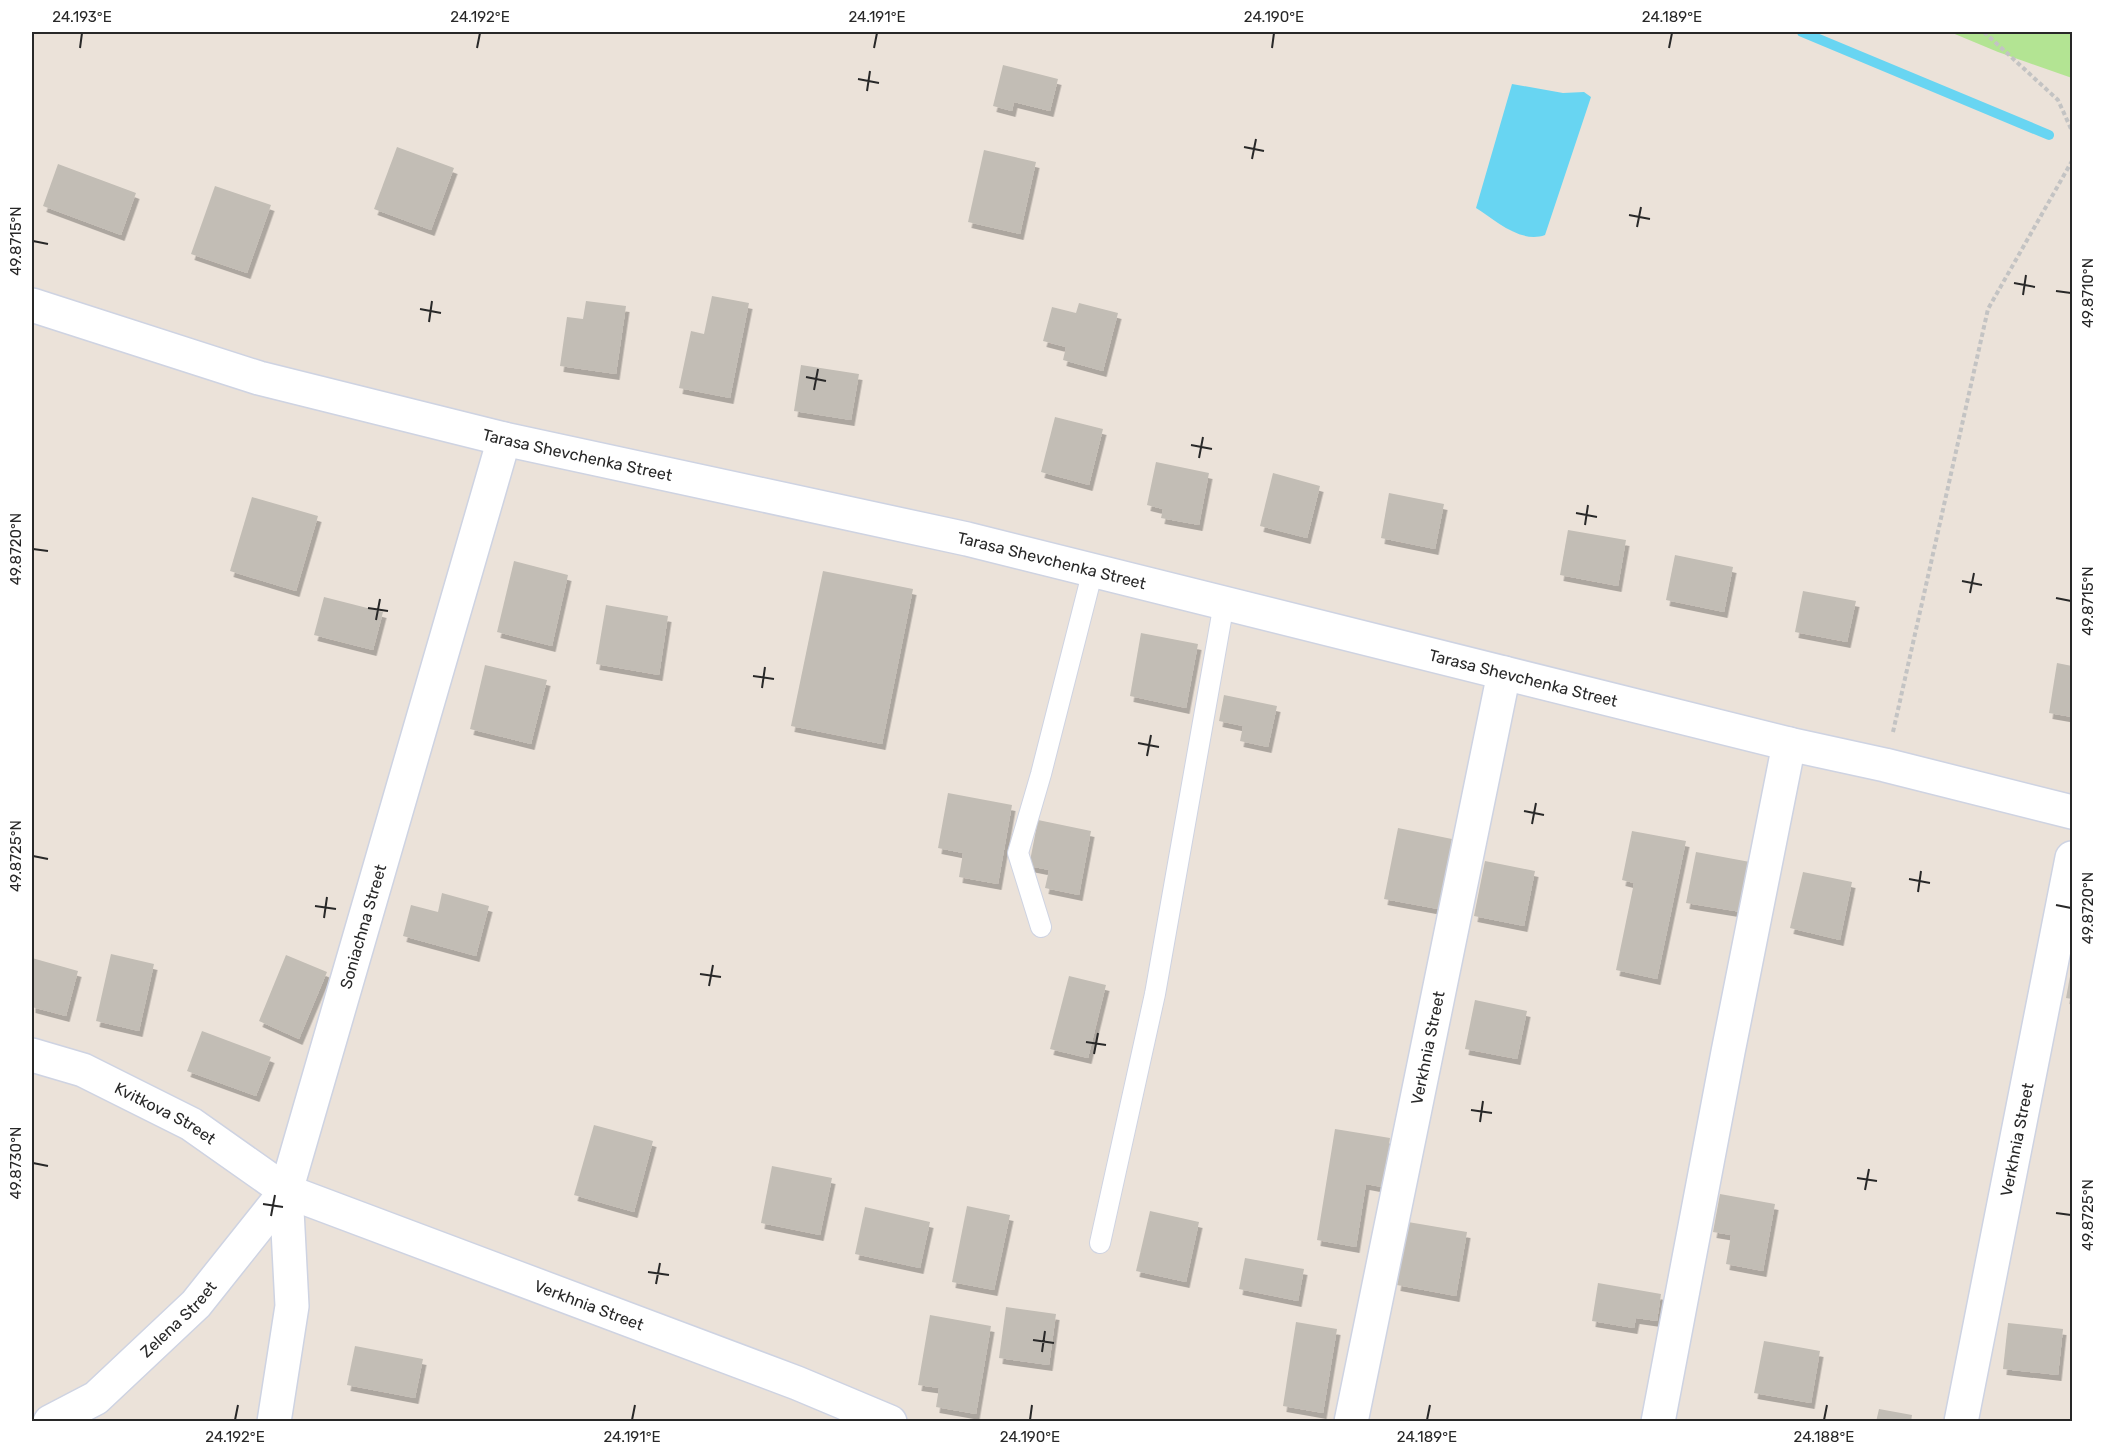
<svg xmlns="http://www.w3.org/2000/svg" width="2104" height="1453" font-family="Rubik,sans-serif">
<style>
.green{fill:#b3e493}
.water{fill:#68d5f2}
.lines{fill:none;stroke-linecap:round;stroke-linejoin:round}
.stream{stroke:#68d5f2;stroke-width:10}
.building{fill:#c2bdb5;filter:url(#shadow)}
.service-casing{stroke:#ced3e2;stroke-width:22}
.minor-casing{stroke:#ced3e2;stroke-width:36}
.tertiary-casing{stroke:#ced3e2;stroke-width:36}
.path{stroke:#c3c3c3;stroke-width:4;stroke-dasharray:4.5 3;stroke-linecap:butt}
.service{stroke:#fff;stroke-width:20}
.minor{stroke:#fff;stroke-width:33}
.tertiary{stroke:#fff;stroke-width:33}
.ticks{fill:none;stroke:#282828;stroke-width:2}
.labels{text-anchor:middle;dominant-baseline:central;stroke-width:4.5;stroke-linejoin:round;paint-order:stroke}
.street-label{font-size:16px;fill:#282828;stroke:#fff}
.neatline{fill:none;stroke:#282828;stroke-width:2}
.ticks-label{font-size:15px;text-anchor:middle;fill:#282828}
</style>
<defs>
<filter id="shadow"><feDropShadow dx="3.5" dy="6" stdDeviation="0" flood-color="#0004"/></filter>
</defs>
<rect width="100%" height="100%" fill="#ebe2d9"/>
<!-- green -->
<path class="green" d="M1950,32H2072V78L1998,52Z"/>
<!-- water -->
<path class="water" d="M1512,84L1563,93L1584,92L1591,97L1545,235C1521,244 1495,220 1476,208Z"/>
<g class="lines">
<!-- stream -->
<path class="stream" d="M1802,32L2049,135"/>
</g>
<!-- building -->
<g class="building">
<path d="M1003,65L1058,79L1050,111L1014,102L1012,111L993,106Z"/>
<path d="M397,147L454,168L431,230L374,209Z"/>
<path d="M984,150L1036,162L1020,234L968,222Z"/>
<path d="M58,164L136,193L121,235L43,206Z"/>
<path d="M215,186L271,205L247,273L191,254Z"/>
<path d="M712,296L749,303L730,398L679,388L691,331L704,334Z"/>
<path d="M586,301L626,306L616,374L560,366L567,317L583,319Z"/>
<path d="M1079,303L1118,313L1103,371L1063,360L1066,347L1043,341L1052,307L1076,313Z"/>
<path d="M801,365L859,374L851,420L794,411Z"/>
<path d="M1055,417L1103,429L1089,485L1041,472Z"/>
<path d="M1156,462L1209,473L1199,525L1161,518L1163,509L1147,505Z"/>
<path d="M1273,473L1320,486L1307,538L1260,526Z"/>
<path d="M1389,493L1444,504L1435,549L1381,538Z"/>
<path d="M252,497L318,516L296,591L230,571Z"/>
<path d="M1568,530L1626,540L1618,586L1560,575Z"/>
<path d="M1675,555L1733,567L1724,612L1666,600Z"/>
<path d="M514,561L568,575L552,646L497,632Z"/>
<path d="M823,571L913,589L882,744L791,726Z"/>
<path d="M1803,591L1856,601L1847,642L1795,632Z"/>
<path d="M324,597L383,612L373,650L314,635Z"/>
<path d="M606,605L668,616L659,675L596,664Z"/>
<path d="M1141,633L1198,644L1186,708L1130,696Z"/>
<path d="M2057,663L2072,666V717L2049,713Z"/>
<path d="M485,665L547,680L531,744L470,729Z"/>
<path d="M1224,695L1277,706L1268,747L1240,741L1243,726L1219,721Z"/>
<path d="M948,793L1012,805L998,884L959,877L963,853L938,848Z"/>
<path d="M1038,820L1091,831L1079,895L1045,888L1049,870L1029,866Z"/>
<path d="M1398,828L1452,839L1438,909L1384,899Z"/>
<path d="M1632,831L1686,841L1657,979L1616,970L1634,883L1622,880Z"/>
<path d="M1696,852L1750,862L1741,912L1686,903Z"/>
<path d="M1485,861L1535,871L1524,926L1474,916Z"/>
<path d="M1803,872L1852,882L1840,940L1790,928Z"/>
<path d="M442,893L489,906L476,956L403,936L411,905L438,912Z"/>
<path d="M111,954L154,964L139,1031L96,1021Z"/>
<path d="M286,955L327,972L299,1039L259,1021Z"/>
<path d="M32,958L78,971L66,1016L32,1007Z"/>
<path d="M2071,971H2072V999L2066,998Z"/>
<path d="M1069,976L1106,985L1088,1058L1050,1049Z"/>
<path d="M1475,1000L1527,1011L1517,1059L1465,1049Z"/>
<path d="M202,1031L271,1057L256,1096L187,1071Z"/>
<path d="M594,1125L653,1141L634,1212L574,1195Z"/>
<path d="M1335,1129L1390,1138L1382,1187L1366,1184L1356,1247L1317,1240Z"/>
<path d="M772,1166L832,1178L820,1235L761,1223Z"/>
<path d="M1720,1194L1775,1204L1763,1271L1726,1264L1731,1235L1713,1232Z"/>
<path d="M967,1206L1010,1215L994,1290L952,1282Z"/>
<path d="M865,1207L930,1222L920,1268L855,1254Z"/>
<path d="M1150,1211L1199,1222L1186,1282L1136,1271Z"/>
<path d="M1408,1222L1467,1232L1456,1296L1397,1285Z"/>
<path d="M1245,1258L1304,1269L1298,1301L1239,1289Z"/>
<path d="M1598,1283L1661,1294L1657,1321L1636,1318L1634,1328L1592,1321Z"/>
<path d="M1006,1307L1056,1314L1049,1365L999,1358Z"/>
<path d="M930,1315L991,1326L976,1414L936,1407L939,1388L918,1385Z"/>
<path d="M1296,1322L1337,1329L1323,1413L1283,1406Z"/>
<path d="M2008,1323L2063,1329L2058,1375L2003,1369Z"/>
<path d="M1764,1341L1820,1351L1811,1403L1754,1393Z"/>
<path d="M355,1346L423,1359L415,1398L347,1385Z"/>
<path d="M1879,1409L1912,1415L1911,1422H1876Z"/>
</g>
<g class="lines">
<defs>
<g id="service">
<path d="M1041,927L1018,853L1041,774L1093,570"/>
<path d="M1100,1243L1155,994L1224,603"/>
</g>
<g id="minor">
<path id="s1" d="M32,1055L83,1070L191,1124L286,1191L797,1383L890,1422"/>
<path id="s2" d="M50,1422L96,1398L196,1304L286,1191"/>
<path id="s3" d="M274,1422L292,1306L286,1191L504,439"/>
<path id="s4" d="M1351,1422L1504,673"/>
<path d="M1658,1422L1728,1052L1789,744"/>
<path id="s5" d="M1961,1422L2072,858"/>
</g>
<g id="tertiary">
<path id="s6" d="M32,305L259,378L504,439L967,539L1789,744L1885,765L2072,812"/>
</g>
</defs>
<!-- service casing -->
<use href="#service" class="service-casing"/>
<!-- minor casing -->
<use href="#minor" class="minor-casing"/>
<!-- tertiary casing -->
<use href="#tertiary" class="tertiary-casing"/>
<!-- path -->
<g class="path">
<path d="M1984,32L2058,100L2072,131"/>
<path d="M1893,732L1988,309L2072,161"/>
</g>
<!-- service -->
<use href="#service" class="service"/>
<!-- minor -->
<use href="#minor" class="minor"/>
<!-- tertiary -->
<use href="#tertiary" class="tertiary"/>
</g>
<!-- ticks -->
<path class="ticks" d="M80,48L82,33M477,48L480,33M874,48L877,33M1272,48L1274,33M1669,48L1672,33M858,79L879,83M867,91L870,71M1244,147L1264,151M1252,159L1256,139M1629,215L1650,219M1637,227L1641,207M33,241L48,244M2014,283L2035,287M2056,291L2071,293M2023,295L2026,275M420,309L441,313M429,322L432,301M806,377L826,381M814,390L818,369M1191,445L1212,449M1199,458L1203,437M1576,513L1597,517M1585,525L1588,505M33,549L48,551M1962,581L1982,585M1970,593L1974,573M2056,598L2071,601M368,608L388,611M376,620L380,599M753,676L774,679M762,688L765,667M1138,743L1159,747M1147,756L1151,735M1524,811L1544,815M1532,824L1536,803M33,856L48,859M1909,879L1930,883M1918,892L1921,871M2056,905L2071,908M315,906L336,909M324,918L327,897M700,974L721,977M709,986L713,965M1086,1042L1106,1045M1094,1054L1098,1033M1471,1110L1492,1113M1480,1122L1483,1101M33,1163L48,1166M1857,1178L1877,1181M1865,1190L1869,1169M263,1204L283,1207M2056,1213L2071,1215M271,1216L275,1195M648,1272L669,1275M656,1284L660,1263M1033,1340L1054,1343M1042,1352L1045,1331M235,1420L238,1405M632,1420L635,1405M1030,1420L1032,1405M1427,1420L1430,1405M1824,1420L1827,1405"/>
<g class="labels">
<!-- street labels -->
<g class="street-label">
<text stroke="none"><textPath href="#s6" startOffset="566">Tarasa Shevchenka Street</textPath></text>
<text stroke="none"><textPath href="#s6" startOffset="1052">Tarasa Shevchenka Street</textPath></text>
<text stroke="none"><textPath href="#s6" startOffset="1538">Tarasa Shevchenka Street</textPath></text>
<text stroke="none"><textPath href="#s3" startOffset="508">Soniachna Street</textPath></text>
<text stroke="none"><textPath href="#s4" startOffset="382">Verkhnia Street</textPath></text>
<text stroke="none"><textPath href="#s1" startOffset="146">Kvitkova Street</textPath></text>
<text stroke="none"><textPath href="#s5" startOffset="288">Verkhnia Street</textPath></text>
<text stroke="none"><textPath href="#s1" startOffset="614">Verkhnia Street</textPath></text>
<text stroke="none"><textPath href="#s2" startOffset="166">Zelena Street</textPath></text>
</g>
</g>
<!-- border -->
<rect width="2104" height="1453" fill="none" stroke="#ffffff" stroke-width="66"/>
<rect x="33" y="33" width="2038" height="1387" class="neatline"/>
<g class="ticks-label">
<text x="82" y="22">24.193°E</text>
<text x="480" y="22">24.192°E</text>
<text x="877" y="22">24.191°E</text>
<text x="1274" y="22">24.190°E</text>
<text x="1672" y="22">24.189°E</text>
<text transform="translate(16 241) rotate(-90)" y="5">49.8715°N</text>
<text transform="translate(2088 293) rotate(-90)" y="5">49.8710°N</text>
<text transform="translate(16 549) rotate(-90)" y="5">49.8720°N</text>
<text transform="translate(2088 601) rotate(-90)" y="5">49.8715°N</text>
<text transform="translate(16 856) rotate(-90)" y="5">49.8725°N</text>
<text transform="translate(2088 908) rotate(-90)" y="5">49.8720°N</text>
<text transform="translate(16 1163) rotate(-90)" y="5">49.8730°N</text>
<text transform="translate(2088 1215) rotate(-90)" y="5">49.8725°N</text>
<text x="235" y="1442">24.192°E</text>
<text x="632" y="1442">24.191°E</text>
<text x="1030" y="1442">24.190°E</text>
<text x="1427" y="1442">24.189°E</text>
<text x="1824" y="1442">24.188°E</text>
</g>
</svg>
